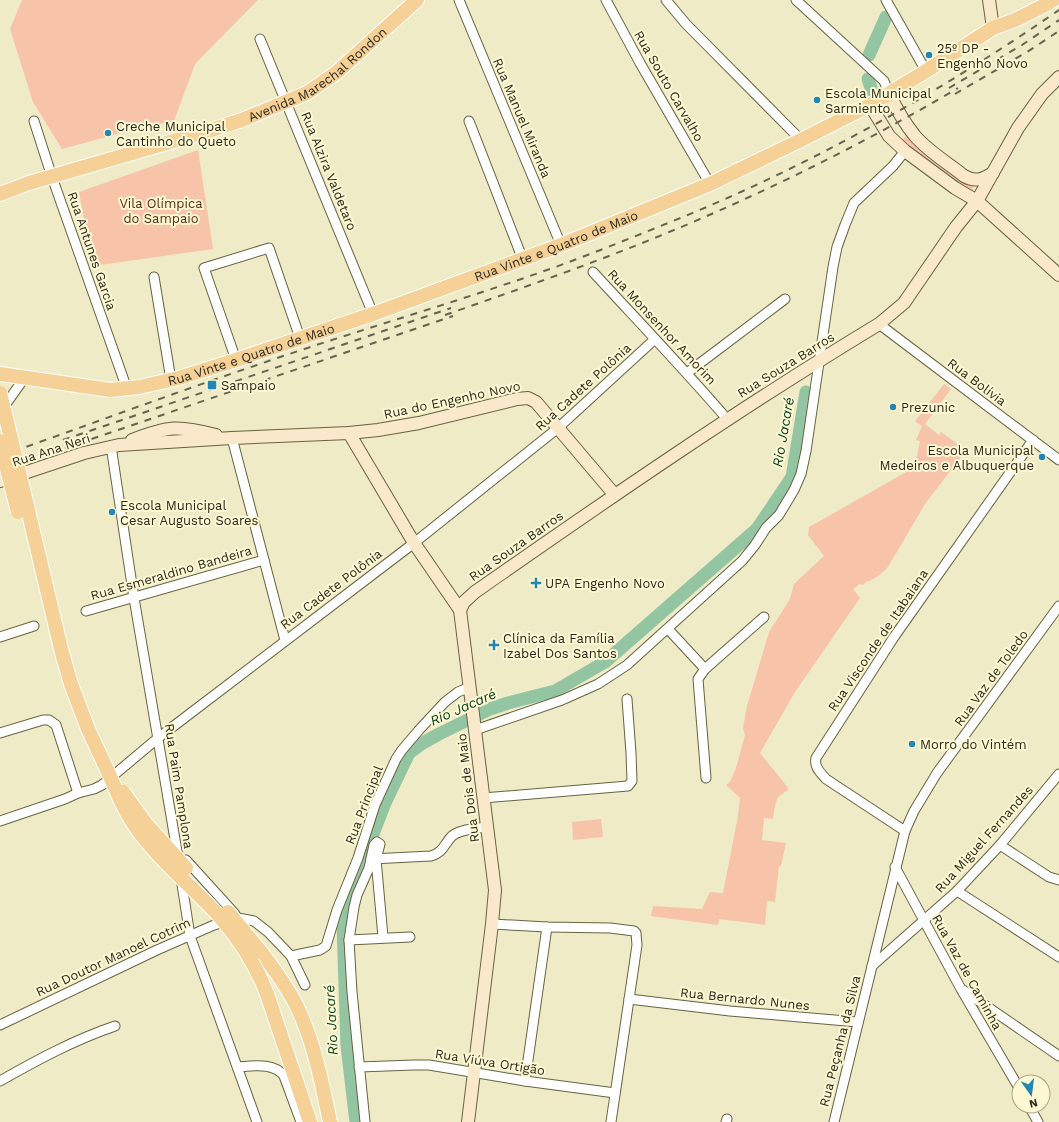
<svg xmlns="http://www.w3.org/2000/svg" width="1059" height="1122" font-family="'Work Sans',sans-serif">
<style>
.green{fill:#f7c4a9}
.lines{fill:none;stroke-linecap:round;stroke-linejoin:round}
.river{stroke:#94c5a2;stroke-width:13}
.street-casing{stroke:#676342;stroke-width:11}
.secondary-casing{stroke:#676342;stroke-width:14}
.primary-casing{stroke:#fff;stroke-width:16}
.street{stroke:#fff;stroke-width:9}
.secondary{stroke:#fae8cb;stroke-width:12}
.primary{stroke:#f5d097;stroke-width:14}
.rail{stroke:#66634e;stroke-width:2;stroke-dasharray:7 7;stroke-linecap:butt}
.primary-bridge-casing{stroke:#fff;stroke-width:16;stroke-linecap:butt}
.primary-bridge{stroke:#f5d097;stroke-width:14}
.poi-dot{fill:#2386b0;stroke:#fdf8d3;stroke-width:1.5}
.labels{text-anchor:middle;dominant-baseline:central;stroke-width:4;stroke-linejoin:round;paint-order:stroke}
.poi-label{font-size:13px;fill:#2b291b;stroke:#fdf8d3;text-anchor:start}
.street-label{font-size:13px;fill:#2b291b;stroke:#fdf8d3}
.park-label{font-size:13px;fill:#5c2d0e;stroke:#fdf8d3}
.water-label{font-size:14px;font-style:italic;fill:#003d1e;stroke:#fdf8d3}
</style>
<rect width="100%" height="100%" fill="#efebc6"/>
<!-- green -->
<g class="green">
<path d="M22,0H258L195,64L174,121L139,128L62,149L33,102L10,29Z"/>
<path d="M903,128L963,181L974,186L971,191L958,185L899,140L901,138L903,139L906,136L902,129Z"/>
<path d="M198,150L213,249L93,266L79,192Z"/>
<path d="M944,384L951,389L925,424L939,435L941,432L966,450L925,504L888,567C883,572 878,577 871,580C867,582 866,581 863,585L860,584L853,589L860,598L795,692L760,753L789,789L778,797L775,805L773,819L764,818L762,840L786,843L781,866H779L775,902L767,901L765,925L719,919L718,925L651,916L653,906L702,909L710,892L723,893L738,816L740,798L726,785L730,782L736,768L745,735L743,728L747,706L769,632L790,599L794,584L824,556L808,535L809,527L910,470L916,462L920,441L916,440L922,426L915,421Z"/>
<path d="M601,819L603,837L573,840L572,822Z"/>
</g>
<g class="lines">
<!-- river -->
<g class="river">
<path d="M869,55L886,17"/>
<path d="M868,79L872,91"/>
<path d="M356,1122L347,1046L343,924L354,883L385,803L409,753L421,744L439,734L490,709L508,703L555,691L605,662L757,529L792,477L806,392"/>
</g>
<defs>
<g id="street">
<path d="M459,0L561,245"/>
<path d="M606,0L640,63L710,184"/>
<path d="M666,0L686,24L801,140"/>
<path d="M796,0L884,81L889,94"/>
<path d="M886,0L926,71"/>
<path d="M260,39L373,314"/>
<path d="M34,121L52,177L127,389"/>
<path d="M469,121L523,260"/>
<path d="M593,272C638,321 684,369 727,419"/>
<path d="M154,277L171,380"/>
<path d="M879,324L1059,460"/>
<path d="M236,360L204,268L269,248L300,338"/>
<path d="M687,373L785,299"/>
<path d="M1,411L25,377"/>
<path d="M232,438L285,640"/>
<path d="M111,446L134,598L178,857"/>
<path d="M86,611L264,560"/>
<path d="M668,629L705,669"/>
<path d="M0,637L34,626"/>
<path d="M475,730L562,700L598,684L627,665L742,561L755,545L766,528L779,515L794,490L801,474L806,451L833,267L837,247L845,225L854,203L893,166L905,151"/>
<path d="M0,733L43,720H49L56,725L78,793"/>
<path d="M706,778L698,679L705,669L764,617"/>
<path d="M483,798L628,786L632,781L631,753L627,699"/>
<path d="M0,821L65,799L78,793L94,789L102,785L158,738L414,543L558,428L655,339"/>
<path d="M905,831L826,779C820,772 814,767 816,758L894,637L1033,440"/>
<path d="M1000,845L1049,877L1059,880"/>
<path d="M371,859L431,856C444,852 444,844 452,836C460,829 476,829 486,827"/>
<path d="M186,860L235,914"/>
<path d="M895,867L961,989L1019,1088"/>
<path d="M181,878L190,936L257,1122"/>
<path d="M957,891L1059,957"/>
<path d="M492,924L547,927L610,928L634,931L636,933L637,945L611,1122"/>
<path d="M349,940L410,937"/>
<path d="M291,956L320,950L326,946L337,910L358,858L375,805L396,759L402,750L419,730L445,702L458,692L470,687"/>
<path d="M872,966L957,891L1000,845L1059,774"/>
<path d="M963,990L1059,1056"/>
<path d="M629,999L730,1011L858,1022"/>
<path d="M0,1025L157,950L214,925L238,918L254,921L268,932L291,956L305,985"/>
<path d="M238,1067C253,1066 274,1062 284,1076L301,1122"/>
<path d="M359,1067L414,1065H429L525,1081L615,1093"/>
<path d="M0,1081C37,1060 74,1040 115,1026"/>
<path d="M525,1081L547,927"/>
<path d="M1029,1106L1038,1122"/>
<path d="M365,1122L352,992L349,940L354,907L357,895L369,868L374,845L377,842L380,844L376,859L383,937"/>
<path d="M726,1122L727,1119"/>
<path d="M834,1122L905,831L914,811L937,773L1059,606"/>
</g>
<g id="secondary">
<path d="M989,0L993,28"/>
<path d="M889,94C896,108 905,124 915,136C929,152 948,163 964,176C975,182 982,180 993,173"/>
<path d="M870,105L889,136L905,151L955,188L977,201L1059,275"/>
<path d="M349,433L414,543L460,610L495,890L492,924L468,1122"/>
<path d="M132,440C169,426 178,425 216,435"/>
<path d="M0,481L84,453L119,445L232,438L349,433L378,430L419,423L517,399L528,398L536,402L614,494"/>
<path d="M460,610L464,602L475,592C608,499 740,408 879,324L904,303L956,227L977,201L1018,128L1042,94L1059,77"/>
</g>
<g id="primary">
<path id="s1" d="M0,194L29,183L208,131L242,120L307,93L336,73L417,0"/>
<path id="s2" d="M0,374L110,390L139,387L179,378L236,360L373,314L561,245L710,184L801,140L870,105L926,71L993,28L1015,20L1047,4L1053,0"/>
<path d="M28,510L62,653L71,684L88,729L109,774"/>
<path d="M261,952C275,970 289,989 299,1011C315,1046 322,1084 330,1122"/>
<path d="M267,994L310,1122"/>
</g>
</defs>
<!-- street casing -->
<use href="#street" class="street-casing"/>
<!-- secondary casing -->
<use href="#secondary" class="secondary-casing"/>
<!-- primary casing -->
<use href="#primary" class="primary-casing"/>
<!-- street -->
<use href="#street" class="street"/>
<!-- secondary -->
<use href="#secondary" class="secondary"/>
<!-- primary -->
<use href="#primary" class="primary"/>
<!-- rail -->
<g class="rail">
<path d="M949,88L1022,45L1059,20"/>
<path d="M955,94L1027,52L1059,31"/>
<path d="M445,315C531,285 617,255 700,219C788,181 875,137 958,88"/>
<path d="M63,440L451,308"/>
<path d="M65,448L453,316"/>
<path d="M0,456C86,426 171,394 257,365C346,334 437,308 527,277C574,261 621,242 668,223C806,168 937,94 1059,10"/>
<path d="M0,465L70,442"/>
</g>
<defs>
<g id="primary-bridge">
<path d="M0,393L28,510"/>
<path d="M0,441L18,512"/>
<path d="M109,774C118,795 126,815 140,833C163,864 194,888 220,917C240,940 256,965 267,994"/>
<path d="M123,792L147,825L186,868"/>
<path d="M228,912L261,952"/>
</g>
</defs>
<!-- primary-bridge casing -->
<use href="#primary-bridge" class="primary-bridge-casing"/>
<!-- primary-bridge -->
<use href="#primary-bridge" class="primary-bridge"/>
</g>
<!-- markers -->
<g class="poi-dot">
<circle cx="929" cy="55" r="4"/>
<circle cx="817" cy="100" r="4"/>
<circle cx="108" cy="133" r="4"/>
<rect x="207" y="380" width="10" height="10" rx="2"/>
<circle cx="893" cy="407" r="4"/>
<circle cx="1042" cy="457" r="4"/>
<circle cx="112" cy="512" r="4"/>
<path d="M534 577h4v4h4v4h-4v4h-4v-4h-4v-4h4z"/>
<path d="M492 639h4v4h4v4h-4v4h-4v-4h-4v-4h4z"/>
<circle cx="912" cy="744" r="4"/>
</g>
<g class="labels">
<!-- poi labels -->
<g class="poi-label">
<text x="937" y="48">25º DP -<tspan x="937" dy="15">Engenho Novo</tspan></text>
<text x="825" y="93">Escola Municipal<tspan x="825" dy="15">Sarmiento</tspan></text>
<text x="116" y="126">Creche Municipal<tspan x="116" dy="15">Cantinho do Queto</tspan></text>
<text x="221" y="385">Sampaio</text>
<text x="901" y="407">Prezunic</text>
<text x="1034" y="450" text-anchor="end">Escola Municipal<tspan x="1034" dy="15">Medeiros e Albuquerque</tspan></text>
<text x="120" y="505">Escola Municipal<tspan x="120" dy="15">Cesar Augusto Soares</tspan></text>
<text x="545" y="583">UPA Engenho Novo</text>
<text x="503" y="638">Clínica da Família<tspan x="503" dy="15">Izabel Dos Santos</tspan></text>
<text x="920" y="744">Morro do Vintém</text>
</g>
<!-- street labels -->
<g class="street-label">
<text stroke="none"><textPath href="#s1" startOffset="342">Avenida Marechal Rondon</textPath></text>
<text transform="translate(669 86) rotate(60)">Rua Souto Carvalho</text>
<text transform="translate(522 118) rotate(67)">Rua Manuel Miranda</text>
<text transform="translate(329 171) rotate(68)">Rua Alzira Valdetaro</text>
<text stroke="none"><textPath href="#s2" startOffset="581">Rua Vinte e Quatro de Maio</textPath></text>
<text transform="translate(92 251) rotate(71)">Rua Antunes Garcia</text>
<text transform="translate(662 327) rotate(47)">Rua Monsenhor Amorim</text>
<text stroke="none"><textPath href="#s2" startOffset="257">Rua Vinte e Quatro de Maio</textPath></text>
<text transform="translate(786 365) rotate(-32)">Rua Souza Barros</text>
<text transform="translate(977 382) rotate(37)">Rua Bolívia</text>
<text transform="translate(583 387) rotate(-42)">Rua Cadete Polônia</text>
<text transform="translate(452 400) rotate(-12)">Rua do Engenho Novo</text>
<text transform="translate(51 450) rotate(-18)">Rua Ana Neri</text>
<text transform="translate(516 546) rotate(-35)">Rua Souza Barros</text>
<text transform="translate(171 573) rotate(-16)">Rua Esmeraldino Bandeira</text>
<text transform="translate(331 589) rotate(-37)">Rua Cadete Polônia</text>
<text transform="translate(878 640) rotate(-56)">Rua Visconde de Itabaiana</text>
<text transform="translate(991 678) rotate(-54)">Rua Vaz de Toledo</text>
<text transform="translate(179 786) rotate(81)">Rua Paim Pamplona</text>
<text transform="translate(468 788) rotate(-97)">Rua Dois de Maio</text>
<text transform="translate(364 805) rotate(-69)">Rua Principal</text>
<text transform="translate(984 839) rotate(-48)">Rua Miguel Fernandes</text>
<text transform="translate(113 957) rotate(-25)">Rua Doutor Manoel Cotrim</text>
<text transform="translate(967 972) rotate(61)">Rua Vaz de Caminha</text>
<text transform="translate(745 999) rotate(6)">Rua Bernardo Nunes</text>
<text transform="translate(840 1041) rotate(-76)">Rua Peçanha da Silva</text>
<text transform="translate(490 1062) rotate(9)">Rua Viúva Ortigão</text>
</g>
<!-- park labels -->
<g class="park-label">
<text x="161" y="203">Vila Olímpica<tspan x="161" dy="15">do Sampaio</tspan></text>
</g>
<!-- water labels -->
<g class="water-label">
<text transform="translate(783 432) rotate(-80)">Rio Jacaré</text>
<text transform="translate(463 707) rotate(-24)">Rio Jacaré</text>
<text transform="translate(331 1020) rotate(-93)">Rio Jacaré</text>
</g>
</g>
<!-- north arrow -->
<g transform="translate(1031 1094) rotate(166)"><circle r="19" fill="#fdf8d3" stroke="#a9a589"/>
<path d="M0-3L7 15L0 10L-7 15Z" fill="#2386b0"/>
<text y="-6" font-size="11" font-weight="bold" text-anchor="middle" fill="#2b291b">N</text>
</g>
</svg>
